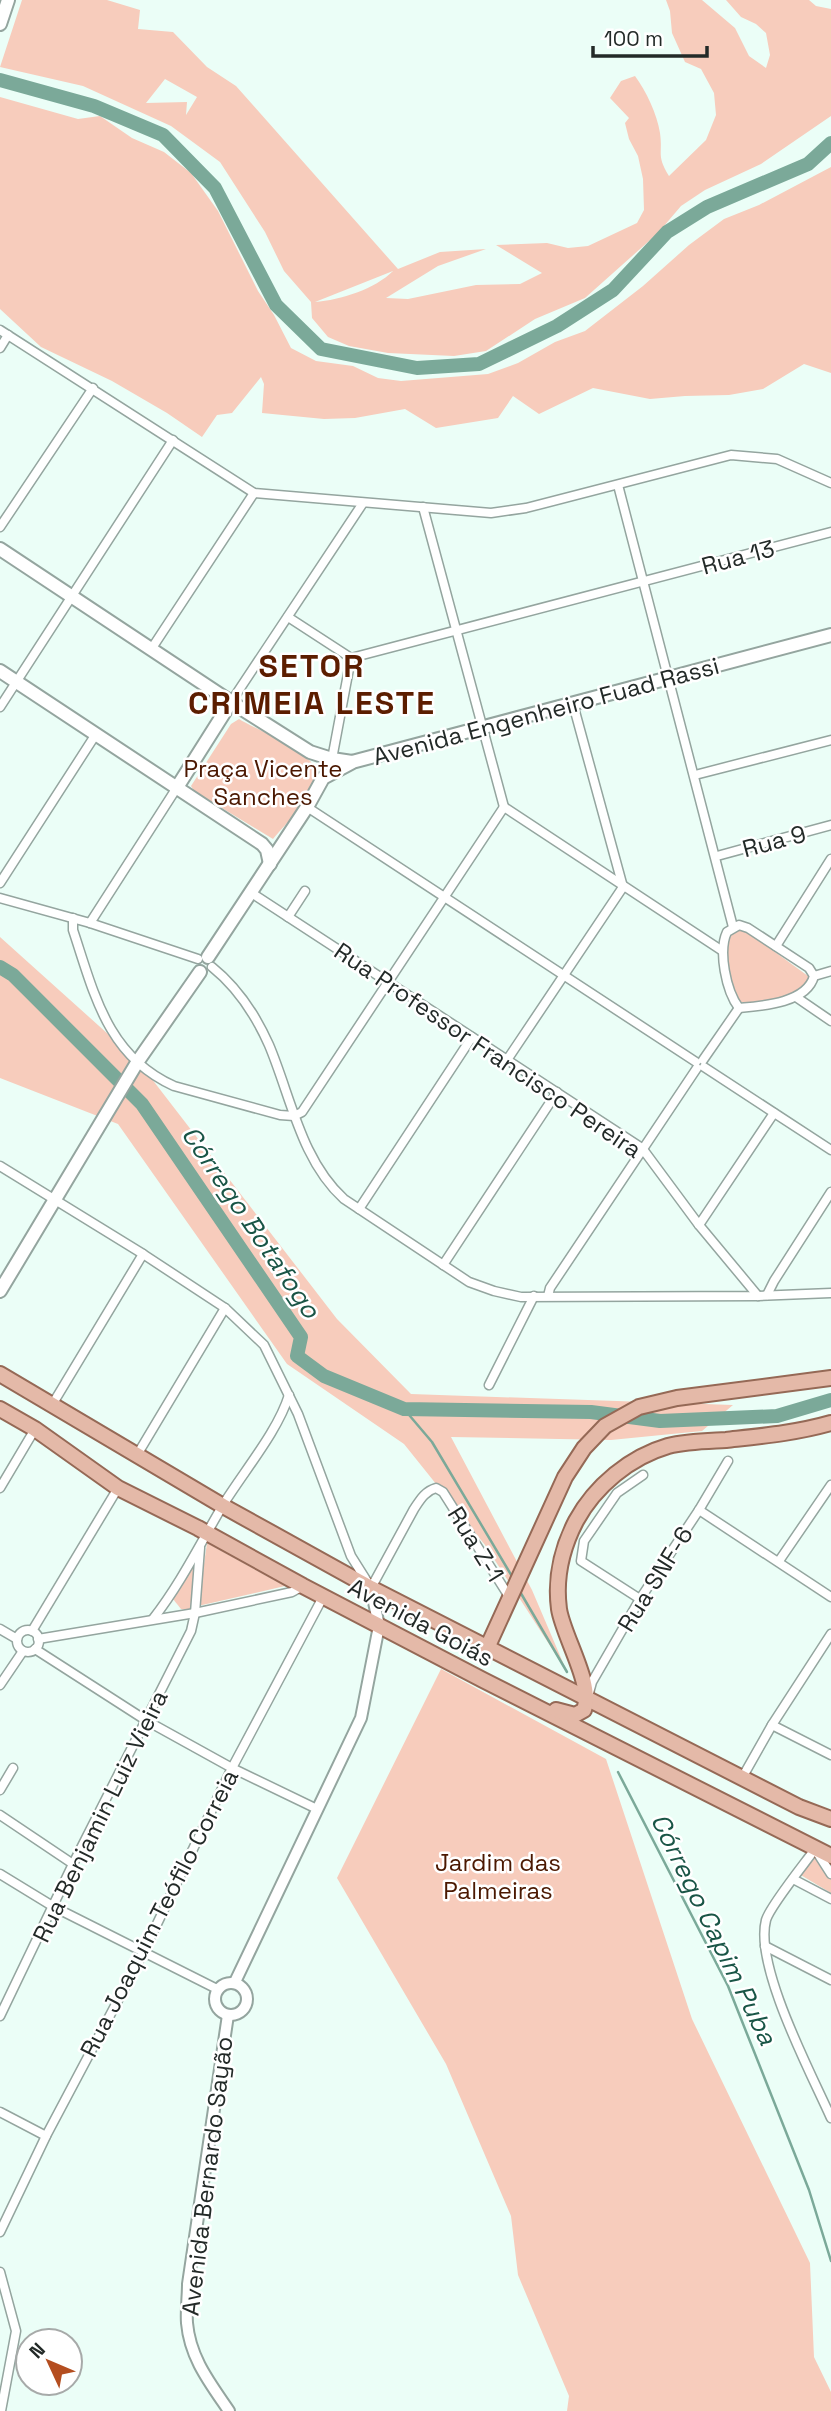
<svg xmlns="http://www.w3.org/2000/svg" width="831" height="2411" font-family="'Space Grotesk',sans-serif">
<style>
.green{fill:#f7ccbc;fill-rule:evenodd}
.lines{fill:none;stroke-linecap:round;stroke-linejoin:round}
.stream{stroke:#7ba999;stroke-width:2.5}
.river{stroke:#7ba999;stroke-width:14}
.minor-casing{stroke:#94a59f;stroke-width:11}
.tertiary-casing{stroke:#94a59f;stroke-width:14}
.secondary-casing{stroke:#94a59f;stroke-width:16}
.primary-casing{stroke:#956956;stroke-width:18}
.minor{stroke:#fff;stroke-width:8}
.tertiary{stroke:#fff;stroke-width:10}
.secondary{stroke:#fff;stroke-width:12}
.primary{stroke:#e4b9a8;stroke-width:14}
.labels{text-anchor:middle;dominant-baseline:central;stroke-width:5;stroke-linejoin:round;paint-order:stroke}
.street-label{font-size:24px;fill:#232a28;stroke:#fff}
.park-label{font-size:24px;fill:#4b1801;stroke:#fff}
.water-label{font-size:26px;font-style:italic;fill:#195546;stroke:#fff}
.district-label{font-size:32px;font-weight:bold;letter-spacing:2px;fill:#5c1d00;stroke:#fff}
</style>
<rect width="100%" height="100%" fill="#ebfef7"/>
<!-- green -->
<g class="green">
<path d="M22,0H107L140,10L138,29L173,32L207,67L236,86L398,269L440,252L486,249L438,266L386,298L408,299L476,285L520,284L542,273L496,245L547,243L568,248L588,246L637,223L644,210L643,179L638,156L629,139L625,123L629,118L610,98L621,81L635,76C646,91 657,114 660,133C663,154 656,155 669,176L706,140L716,115L714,93L701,69L685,62L672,33L670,11L666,0H702L735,28L749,56L766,68L770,55L766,33L756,24L741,17L726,0H809L816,6L831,9V116L761,164L705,190L681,206L658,233L585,298L535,319L486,351L454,356L388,353L349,346L328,337L312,318L311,302L284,271L265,232L220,162L171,126L83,86L0,67ZM165,79L197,97L186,115L187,102L146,103ZM393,271C375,289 341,300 315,302Z"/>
<path d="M0,97L78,119L100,116L132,138L164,152L191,173L218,211L258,291L274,315L291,348L316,361L353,366L378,378L401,381L488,374L518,363L555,342L585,331L643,286L689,245L724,219L759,205L831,167V373L804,364L763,389L729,395L685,396L650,399L593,388L539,414L513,396L498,418L436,428L405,409L355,418L324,419L262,413L264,384L261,377L232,413L217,415L202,437L167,413L112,381L41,347L0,309Z"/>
<path d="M239,719C256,730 323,755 317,778C312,799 286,823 273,839L194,791L191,786L231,724Z"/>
<path d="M735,931H746L808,976V982C788,999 763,1004 737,1002C732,982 714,945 735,931Z"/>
<path d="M0,937L138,1061L337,1319L411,1394L733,1405L702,1431L611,1440L451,1437L532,1590L567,1672L485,1545L404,1444L287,1364L118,1124L0,1078Z"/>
<path d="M207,1543L285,1586L198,1606Z"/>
<path d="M196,1557L190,1611L181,1609L173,1599Z"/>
<path d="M441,1669L606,1759L692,2019L810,2263L814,2357L831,2392V2411H567L569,2396L518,2275L511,2216L446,2064L337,1878Z"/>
<path d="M814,1854L831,1878V1893L799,1874Z"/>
</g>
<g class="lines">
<!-- stream -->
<g class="stream">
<path d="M404,1409L432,1442L513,1578"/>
<path d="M519,1590L567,1672"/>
<path d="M618,1772L728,1986L809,2190L831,2261"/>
</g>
<!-- river -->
<g class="river">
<path d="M0,80L94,106L163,135L215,188L276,305L321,349L417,368L479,364L557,326L613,290L667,232L707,207L808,164L831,143"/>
<path d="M0,967L13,975L142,1104L301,1337L297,1356L324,1376L404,1409L591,1412L660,1421L777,1416L831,1400"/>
</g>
<defs>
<g id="minor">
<path d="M0,330L254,493L491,513L526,508L731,455L777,459L831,483"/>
<path d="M0,348L8,335"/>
<path d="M618,485L733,927"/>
<path d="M423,507L504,807"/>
<path d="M0,527L93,388"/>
<path d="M288,617L351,658L831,532"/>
<path d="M152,648L254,493"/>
<path d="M231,702L363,503"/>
<path d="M0,707L173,440"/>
<path d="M332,759L351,658"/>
<path d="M695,775L831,740"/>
<path d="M307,807L696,1062"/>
<path d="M504,807L721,950"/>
<path d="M717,856L831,825"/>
<path d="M0,883L96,734"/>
<path d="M250,892L642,1148L699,1225L758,1296"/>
<path d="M0,898L90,923L198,959"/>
<path d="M288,917L305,891"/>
<path d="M73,918V930C94,993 107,1056 174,1086L280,1115L294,1116L302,1112L504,807"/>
<path d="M90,923L176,789"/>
<path d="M739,925L748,928L809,968L814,976C807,1003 762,1006 739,1008C726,991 718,951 727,932Z"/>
<path d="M776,946L831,859"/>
<path d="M212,967C237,987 256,1016 269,1045C291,1097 301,1160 344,1199L469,1282L494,1291L521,1297L758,1296L831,1293"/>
<path d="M814,976L831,971"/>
<path d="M796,997L831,1021"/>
<path d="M507,1060L623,887L573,704"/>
<path d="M703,1060L739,1008"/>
<path d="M704,1067L831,1150"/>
<path d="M0,1166L143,1254L225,1308L264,1345L298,1414L351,1556L368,1583"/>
<path d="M359,1209L472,1037"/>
<path d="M699,1225L774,1113"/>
<path d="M443,1265L557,1092"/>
<path d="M767,1295L774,1281L831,1192"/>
<path d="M548,1296L550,1288L697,1068"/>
<path d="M489,1385L534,1296"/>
<path d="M52,1405L143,1254"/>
<path d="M137,1455L225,1308"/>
<path d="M0,1488L35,1429"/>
<path d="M699,1510L831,1597"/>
<path d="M779,1561L831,1485"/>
<path d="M371,1588L414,1509C420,1500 425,1491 436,1488L443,1492L510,1598"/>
<path d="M640,1599L581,1561L584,1541L617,1493L643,1475"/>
<path d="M153,1619C181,1583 200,1544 223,1505C244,1471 278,1431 289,1395"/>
<path d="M0,1629L17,1639"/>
<circle cx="28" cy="1641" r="11"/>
<path d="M32,1631L118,1488"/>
<path d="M38,1639L195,1613L292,1592L303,1586"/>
<path d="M35,1649L147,1721L232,1768L317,1809"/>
<path d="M0,1685L23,1651"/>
<path d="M589,1693L592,1682L640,1599L699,1510L728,1461"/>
<path d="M772,1725L831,1755"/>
<path d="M742,1778L772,1725L831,1634"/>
<path d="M0,1790L13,1768"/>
<path d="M0,1815L73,1864"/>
<path d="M0,1874L54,1907L217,1989"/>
<path d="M831,1874L815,1849C805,1863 770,1906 766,1920C754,1966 811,2073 831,2118"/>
<path d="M793,1879L831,1899"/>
<path d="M765,1946L831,1980"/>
<path d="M0,2016L73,1864L191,1631L195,1613L200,1548"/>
<path d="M0,2112L46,2136"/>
<path d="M0,2232L46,2136L143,1953L232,1768L323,1597"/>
<path d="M0,2272L16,2331L1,2411"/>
</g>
<g id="tertiary">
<path d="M235,1982L361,1718L379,1626L371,1588"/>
<circle cx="231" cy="1999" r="16"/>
<path d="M228,2015L188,2284C188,2297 186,2310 187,2323C190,2358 210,2383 229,2411"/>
</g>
<g id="secondary">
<path d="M0,24L8,0"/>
<path d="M0,549L231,702L310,752L332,759L352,762L831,635"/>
<path d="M0,671L262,844L267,850L270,864"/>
<path d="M176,789L231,702"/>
<path d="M208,957L307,807L323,778L351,763"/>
<path d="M0,1291L138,1061L200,972"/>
</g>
<g id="primary">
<path d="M0,1374L223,1506L371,1588L799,1807L831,1819"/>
<path d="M0,1409L35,1429L118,1488L198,1528L303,1586L483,1680L831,1856"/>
<path d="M487,1648L565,1477L584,1448L605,1426L639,1407L677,1398L831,1378"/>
<path d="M556,1710L575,1715L584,1710C594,1685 563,1636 559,1609C555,1579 562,1548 576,1521C595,1486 630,1457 668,1446C687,1441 707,1441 726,1440C762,1436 796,1433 831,1423"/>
</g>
</defs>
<!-- minor casing -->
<use href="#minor" class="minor-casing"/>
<!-- tertiary casing -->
<use href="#tertiary" class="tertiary-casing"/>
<!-- secondary casing -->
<use href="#secondary" class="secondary-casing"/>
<!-- primary casing -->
<use href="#primary" class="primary-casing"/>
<!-- minor -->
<use href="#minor" class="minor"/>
<!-- tertiary -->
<use href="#tertiary" class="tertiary"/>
<!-- secondary -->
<use href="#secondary" class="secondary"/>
<!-- primary -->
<use href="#primary" class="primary"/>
</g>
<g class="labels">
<!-- street labels -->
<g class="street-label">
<text transform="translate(738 557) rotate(-15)">Rua 13</text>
<text transform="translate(546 711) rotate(-15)">Avenida Engenheiro Fuad Rassi</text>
<text transform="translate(774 841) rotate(-15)">Rua 9</text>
<text transform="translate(488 1050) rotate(34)">Rua Professor Francisco Pereira</text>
<text transform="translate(476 1544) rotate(58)">Rua Z-1</text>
<text transform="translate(655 1579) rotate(-58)">Rua SNF-6</text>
<text transform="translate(421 1622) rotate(28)">Avenida Goiás</text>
<text transform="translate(100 1816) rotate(-64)">Rua Benjamin Luiz Vieira</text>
<text transform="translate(159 1913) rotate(-63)">Rua Joaquim Teófilo Correia</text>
<text transform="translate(207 2176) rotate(-83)">Avenida Bernardo Sayão</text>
</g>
<!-- park labels -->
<g class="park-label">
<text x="263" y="768">Praça Vicente<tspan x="263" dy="28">Sanches</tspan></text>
<text x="498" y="1862">Jardim das<tspan x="498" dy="28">Palmeiras</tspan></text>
</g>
<!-- water labels -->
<g class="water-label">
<text transform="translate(251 1222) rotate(56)">Córrego Botafogo</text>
<text transform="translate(714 1929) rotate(64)">Córrego Capim Puba</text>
</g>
<!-- district labels -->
<g class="district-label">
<text x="312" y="666">SETOR<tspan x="312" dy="37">CRIMEIA LESTE</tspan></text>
</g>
</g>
<!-- north arrow -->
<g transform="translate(49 2362) rotate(314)"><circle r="33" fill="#ffffff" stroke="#a7aaa9" stroke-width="2"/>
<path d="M0-5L12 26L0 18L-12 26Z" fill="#b44e20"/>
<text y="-10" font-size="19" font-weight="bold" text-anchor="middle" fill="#232a28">N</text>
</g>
<!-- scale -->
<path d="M593 46v10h114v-10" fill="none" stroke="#232a28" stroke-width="3.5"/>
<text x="604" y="46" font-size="21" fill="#232a28" stroke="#ffffff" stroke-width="5" paint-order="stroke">100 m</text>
</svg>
